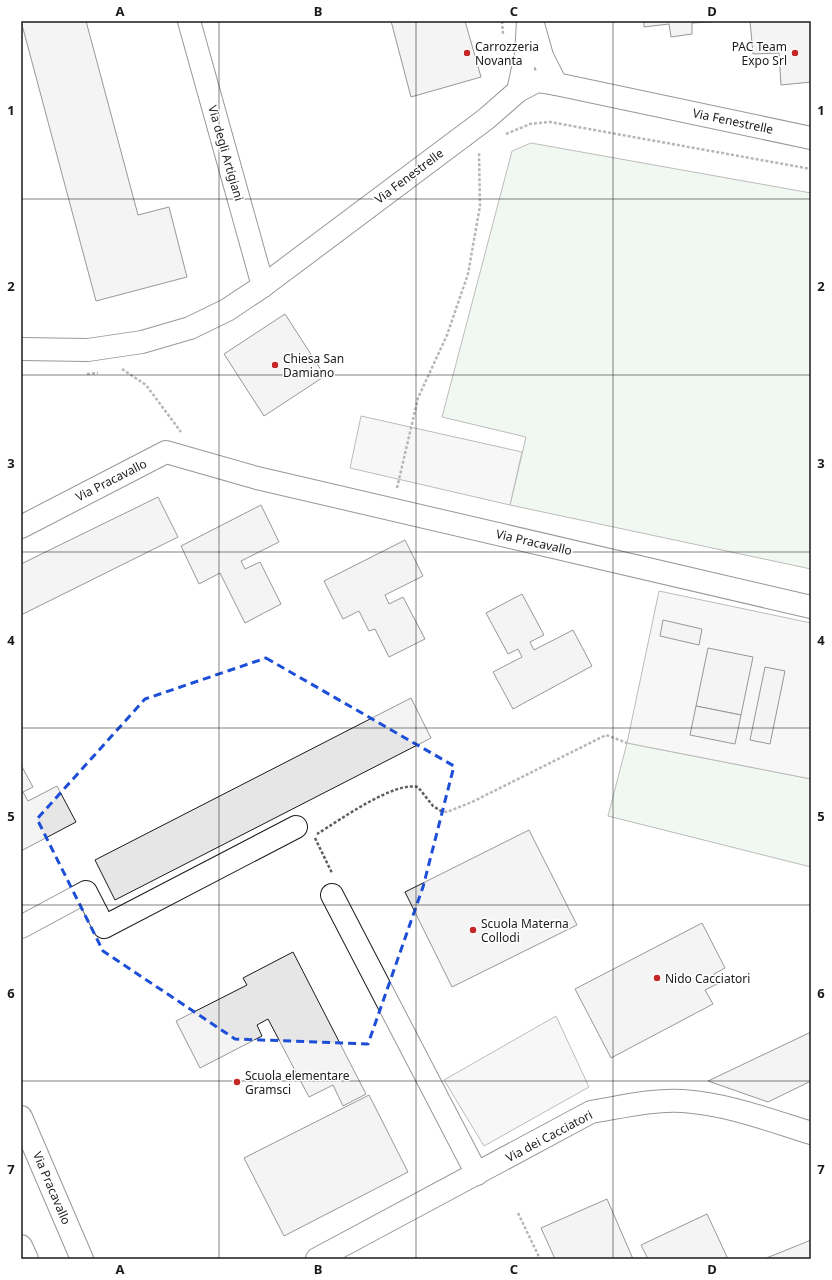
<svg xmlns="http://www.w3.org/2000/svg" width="832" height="1280" font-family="'Noto Sans',sans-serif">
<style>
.green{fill:#e0efe3;stroke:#6a6a6a}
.parking{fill:#ededed;stroke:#6a6a6a}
.building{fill:#e6e6e6;stroke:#1a1a1a}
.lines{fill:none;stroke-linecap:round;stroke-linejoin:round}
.minor-casing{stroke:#1a1a1a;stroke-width:24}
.major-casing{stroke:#1a1a1a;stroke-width:24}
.path{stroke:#5f5f5f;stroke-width:2.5;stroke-dasharray:3 2;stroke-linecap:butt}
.minor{stroke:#fff;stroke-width:22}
.major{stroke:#fff;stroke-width:22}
.marked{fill:none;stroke:#1d4ed8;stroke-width:3;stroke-dasharray:8 5;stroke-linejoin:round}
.grid{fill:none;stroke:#1a1a1a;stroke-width:1;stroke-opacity:0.55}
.poi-dot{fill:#c62828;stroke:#fff;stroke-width:1.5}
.labels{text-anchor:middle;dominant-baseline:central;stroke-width:3;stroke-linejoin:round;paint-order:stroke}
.poi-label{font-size:12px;fill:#1a1a1a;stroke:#fff;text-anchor:start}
.street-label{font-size:12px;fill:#1a1a1a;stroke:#fff}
.neatline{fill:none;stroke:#1a1a1a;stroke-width:1.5}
.grid-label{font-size:13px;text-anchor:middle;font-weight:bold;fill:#1a1a1a}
</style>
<rect width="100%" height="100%" fill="#fff"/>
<!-- green -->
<g class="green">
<path d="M531,143L811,193V569L510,505L526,437L442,417L512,151Z"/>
<path d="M627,743L811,779V867L608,816Z"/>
</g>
<!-- parking -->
<g class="parking">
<path d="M361,416L522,452L510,505L350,468Z"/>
<path d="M659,591L811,623V779L627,743Z"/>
<path d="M556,1016L589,1087L484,1146L444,1080Z"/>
</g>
<!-- building -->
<g class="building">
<path d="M21,21H86L138,215L169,207L187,277L96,301Z"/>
<path d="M391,21H465L481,77L411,97Z"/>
<path d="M644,21H727L692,23V34L671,37L669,24L644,27Z"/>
<path d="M750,21H811V82L781,85L779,53L753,54Z"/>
<path d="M285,314L325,376L264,416L224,354Z"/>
<path d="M158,497L178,537L21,615V564Z"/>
<path d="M261,505L279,542L241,561L245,569L260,562L281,604L245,623L220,573L199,584L181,546Z"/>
<path d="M405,540L423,576L385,595L389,604L403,597L425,639L389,657L375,629L369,631L359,611L343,619L324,581Z"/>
<path d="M522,594L544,635L530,642L534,650L573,630L592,666L513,709L493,672L522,657L518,649L508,654L486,613Z"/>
<path d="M663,620L702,629L699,645L660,636Z"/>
<path d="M708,648L753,657L741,715L696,706Z"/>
<path d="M765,667L785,671L770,744L750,740Z"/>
<path d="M411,698L431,738L115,900L95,860Z"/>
<path d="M696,706L741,715L735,744L690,735Z"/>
<path d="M21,765L33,787L23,792L28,801L57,786L76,822L21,851Z"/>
<path d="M529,830L577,925L452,987L405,892Z"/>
<path d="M702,923L725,968L714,974L719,983L705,990L713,1004L611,1058L575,989Z"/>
<path d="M293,952L366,1094L343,1106L333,1085L309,1097L268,1019L257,1025L262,1036L200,1068L176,1021L247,985L243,978Z"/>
<path d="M811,1032V1081L768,1102L708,1081Z"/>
<path d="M369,1095L408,1172L284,1236L244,1158Z"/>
<path d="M607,1199L633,1259H555L541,1228Z"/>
<path d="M707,1214L728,1259H648L641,1245Z"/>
<path d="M811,1240V1259H764Z"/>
</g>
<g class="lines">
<defs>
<g id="minor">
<path d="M189,21L263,286"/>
<path d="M533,24L542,56L556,84"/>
<path d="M518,91L526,55L528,21"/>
<path d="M21,349L88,350L142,342L190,328L227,310L263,286L486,119L518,91L537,81L556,84L811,138"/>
<path d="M21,527L166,452L257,478L811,607"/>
<path d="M332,895L477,1174"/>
<path d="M21,927L86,892L104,927L296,827"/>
<path d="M21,1117L82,1259"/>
<path d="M317,1259L591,1112C621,1107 653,1099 683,1101C727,1104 769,1120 811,1133"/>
</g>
<path id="major" d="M21,1246L27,1259"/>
</defs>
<!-- minor casing -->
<use href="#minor" class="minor-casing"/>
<!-- major casing -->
<use href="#major" class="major-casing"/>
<!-- path -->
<g class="path">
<path d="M502,21L503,34"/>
<path d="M506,134L530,124L550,122L811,169"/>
<path d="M122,369L146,385L181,432"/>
<path d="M87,374L98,373"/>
<path d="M397,488L418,398L447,335L468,274L480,206L479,153"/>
<path d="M317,834C340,820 394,781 418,787L433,806L441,811L447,812L472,802L606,735L627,743"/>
<path d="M315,838L332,873"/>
<path d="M518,1213L540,1259"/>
</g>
<!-- minor -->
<use href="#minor" class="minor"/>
<!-- major -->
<use href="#major" class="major"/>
</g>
<!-- marked area -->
<path d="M0 0H832V1280H0ZM266,658L454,766L423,887L368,1044L235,1039L103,951L37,819L145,699Z" fill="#fff" fill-opacity=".55" fill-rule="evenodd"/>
<path class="marked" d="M266,658L454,766L423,887L368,1044L235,1039L103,951L37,819L145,699Z"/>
<!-- grid -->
<path class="grid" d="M219,21V1259M416,21V1259M613,21V1259M21,199H811M21,375H811M21,552H811M21,728H811M21,905H811M21,1081H811"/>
<!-- markers -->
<g class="poi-dot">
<circle cx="467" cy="53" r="4"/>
<circle cx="795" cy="53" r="4"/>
<circle cx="275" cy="365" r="4"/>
<circle cx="473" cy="930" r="4"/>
<circle cx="657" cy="978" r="4"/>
<circle cx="237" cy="1082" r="4"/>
</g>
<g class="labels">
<!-- poi labels -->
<g class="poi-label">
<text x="475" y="46">Carrozzeria<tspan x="475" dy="14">Novanta</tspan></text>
<text x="787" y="46" text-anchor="end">PAC Team<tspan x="787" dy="14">Expo Srl</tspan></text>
<text x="283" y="358">Chiesa San<tspan x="283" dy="14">Damiano</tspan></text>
<text x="481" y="923">Scuola Materna<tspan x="481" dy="14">Collodi</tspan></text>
<text x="665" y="978">Nido Cacciatori</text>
<text x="245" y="1075">Scuola elementare<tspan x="245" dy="14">Gramsci</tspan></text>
</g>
<!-- street labels -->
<g class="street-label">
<text transform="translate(733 121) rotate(12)">Via Fenestrelle</text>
<text transform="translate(226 153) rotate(74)">Via degli Artigiani</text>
<text transform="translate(409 176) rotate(-37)">Via Fenestrelle</text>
<text transform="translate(111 480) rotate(-27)">Via Pracavallo</text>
<text transform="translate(534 542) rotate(13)">Via Pracavallo</text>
<text transform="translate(549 1136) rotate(-28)">Via dei Cacciatori</text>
<text transform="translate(52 1188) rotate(67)">Via Pracavallo</text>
</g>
</g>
<!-- border -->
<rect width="832" height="1280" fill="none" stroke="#ffffff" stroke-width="44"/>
<rect x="22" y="22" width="788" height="1236" class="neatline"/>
<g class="grid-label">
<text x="120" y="16">A</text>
<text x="318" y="16">B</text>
<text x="514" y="16">C</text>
<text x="712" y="16">D</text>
<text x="11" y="115">1</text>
<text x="821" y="115">1</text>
<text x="11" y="291">2</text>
<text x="821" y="291">2</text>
<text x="11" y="468">3</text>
<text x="821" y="468">3</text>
<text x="11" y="645">4</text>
<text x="821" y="645">4</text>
<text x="11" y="821">5</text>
<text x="821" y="821">5</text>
<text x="11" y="998">6</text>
<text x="821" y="998">6</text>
<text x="11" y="1174">7</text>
<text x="821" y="1174">7</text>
<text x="120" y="1274">A</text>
<text x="318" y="1274">B</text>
<text x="514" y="1274">C</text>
<text x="712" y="1274">D</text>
</g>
</svg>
